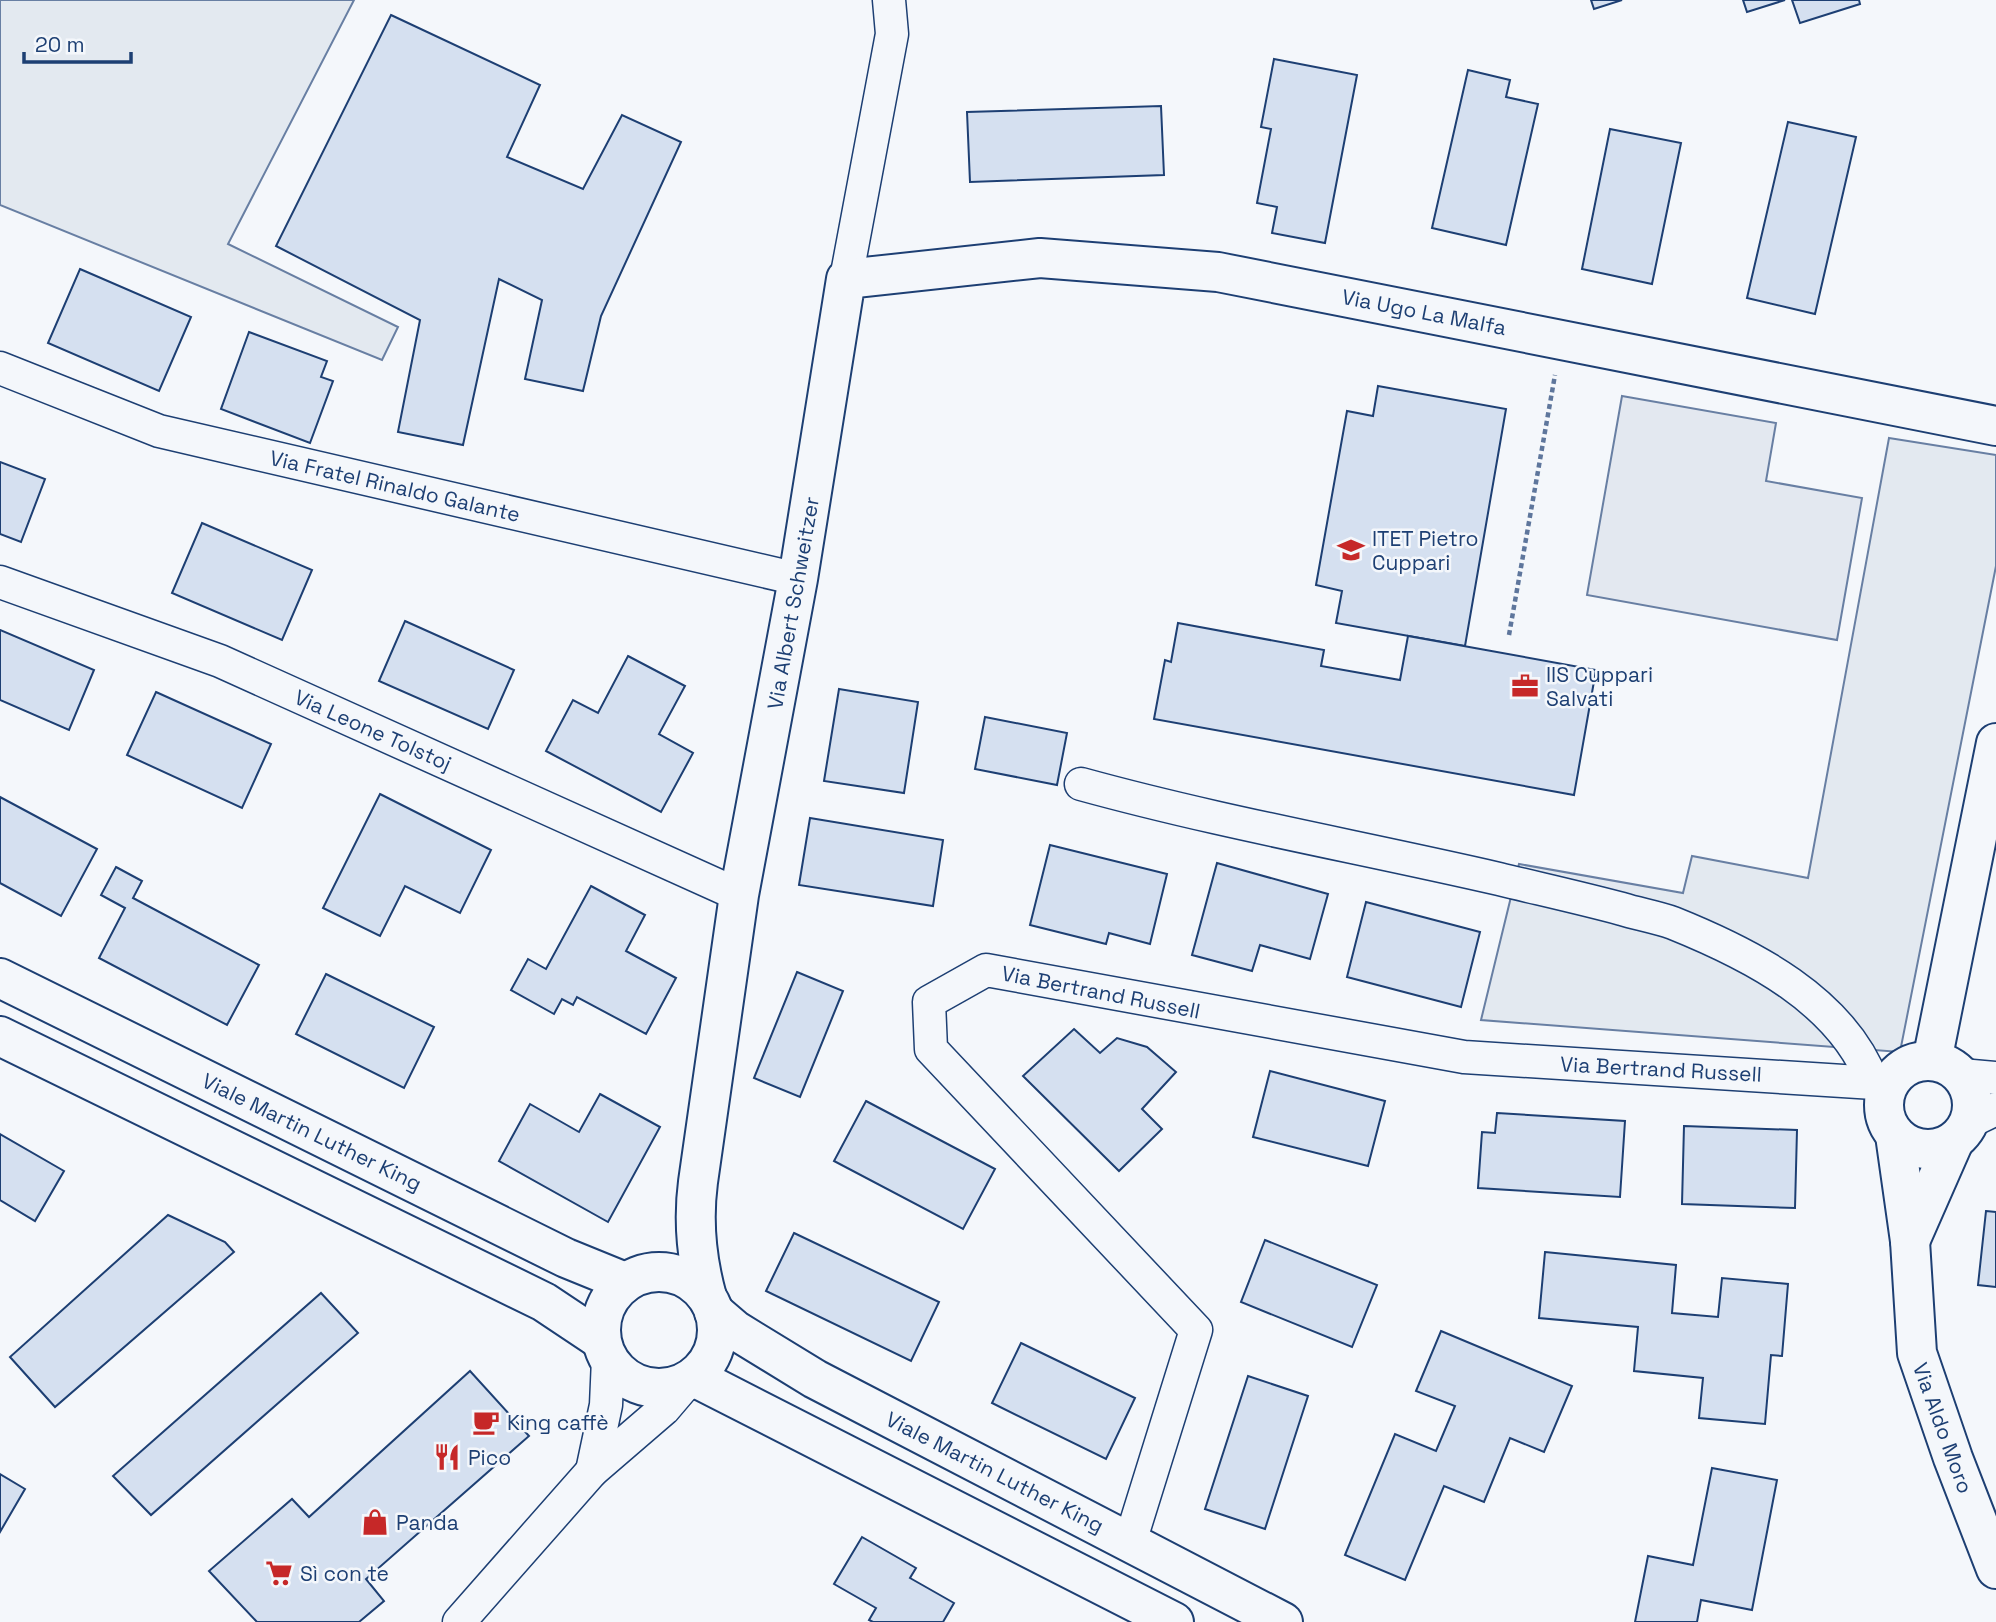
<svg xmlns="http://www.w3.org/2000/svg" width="1996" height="1622" font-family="'Space Grotesk',sans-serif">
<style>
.green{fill:#e3e9f0;stroke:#687fa3;stroke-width:2}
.parking{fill:#e3e8f0;stroke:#687fa3;stroke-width:2}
.building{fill:#d5e0f0;stroke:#1d3f73;stroke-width:2}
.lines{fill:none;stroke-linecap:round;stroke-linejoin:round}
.street-casing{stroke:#1d3f73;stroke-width:35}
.secondary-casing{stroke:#1d3f73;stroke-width:42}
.path{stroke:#5e769c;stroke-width:4.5;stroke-dasharray:5 3.5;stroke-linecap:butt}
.street{stroke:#f4f7fb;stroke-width:32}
.secondary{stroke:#f4f7fb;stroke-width:38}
.labels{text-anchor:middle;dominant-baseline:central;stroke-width:5;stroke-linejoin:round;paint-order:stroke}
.street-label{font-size:21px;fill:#1d3f73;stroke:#f4f7fb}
.poi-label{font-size:21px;fill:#1d3f73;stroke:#f4f7fb;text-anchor:start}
</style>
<rect width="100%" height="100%" fill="#f4f7fb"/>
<!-- green -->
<g class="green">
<path d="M0,0H354L228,244L398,327L382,360L0,205Z"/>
<path d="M1889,438L1996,455V566L1900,1052L1481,1020L1519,864L1683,893L1692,856L1808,878Z"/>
</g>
<!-- parking -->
<path class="parking" d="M1622,396L1776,423L1766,481L1862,498L1837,640L1587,595Z"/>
<!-- building -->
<g class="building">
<path d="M1591,0H1622L1594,9Z"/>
<path d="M1743,0H1785L1747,12Z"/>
<path d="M1792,0H1859L1860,4L1800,23Z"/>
<path d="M391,15L540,85L507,157L583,189L622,115L681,142L601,316L583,391L525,379L542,300L499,279L463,445L398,432L420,320L276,246Z"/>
<path d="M1274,59L1357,75L1325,243L1272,233L1277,207L1257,203L1271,129L1261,127Z"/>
<path d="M1468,70L1510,80L1506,97L1538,104L1506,245L1432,228Z"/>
<path d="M1161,106L1164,175L970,182L967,112Z"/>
<path d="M1788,122L1856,137L1815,314L1747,298Z"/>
<path d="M1610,129L1681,143L1652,284L1582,269Z"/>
<path d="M80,269L191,317L159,391L48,343Z"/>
<path d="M249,332L327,361L321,377L333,381L310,443L221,409Z"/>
<path d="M1378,386L1506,409L1465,646L1336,623L1342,591L1316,585L1347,411L1373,416Z"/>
<path d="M0,462L45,479L21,542L0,534Z"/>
<path d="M202,523L312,570L282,640L172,593Z"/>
<path d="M405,621L514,670L488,729L379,681Z"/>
<path d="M1178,623L1324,650L1321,666L1400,680L1408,636L1596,670L1574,795L1154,719L1165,660L1171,662Z"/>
<path d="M0,630L94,670L69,730L0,700Z"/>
<path d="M628,656L685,686L659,734L693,753L661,812L546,751L573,700L598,713Z"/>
<path d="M839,689L918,702L904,793L824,781Z"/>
<path d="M156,692L271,744L242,808L127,755Z"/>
<path d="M985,717L1067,733L1057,785L975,769Z"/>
<path d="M380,794L491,850L460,913L405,886L380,936L323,908Z"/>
<path d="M0,797L97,849L61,916L0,883Z"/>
<path d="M810,818L943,840L933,906L799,885Z"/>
<path d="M1050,845L1167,874L1150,944L1109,933L1106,944L1030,925Z"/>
<path d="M1217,863L1328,894L1310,959L1260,945L1252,971L1192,955Z"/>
<path d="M116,867L142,881L133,898L259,965L227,1025L99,958L125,908L101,895Z"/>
<path d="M591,886L645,915L626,951L676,978L646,1034L577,997L573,1005L562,999L554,1014L511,990L528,959L546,969Z"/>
<path d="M1366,902L1480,932L1461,1007L1347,977Z"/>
<path d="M797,972L843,991L800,1097L754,1078Z"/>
<path d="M326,974L434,1027L404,1088L296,1034Z"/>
<path d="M1074,1029L1100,1053L1117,1038L1147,1047L1176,1072L1142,1109L1162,1129L1119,1171L1023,1076Z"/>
<path d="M1270,1071L1385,1101L1368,1166L1253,1137Z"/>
<path d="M600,1094L660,1127L608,1222L499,1161L530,1104L579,1132Z"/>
<path d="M866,1101L995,1169L963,1229L834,1161Z"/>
<path d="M1497,1113L1625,1121L1620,1197L1478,1188L1482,1132L1495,1133Z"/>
<path d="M1684,1126L1797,1130L1795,1208L1682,1204Z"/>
<path d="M0,1134L64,1171L35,1221L0,1200Z"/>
<path d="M1986,1211L1996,1212V1287L1978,1285Z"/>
<path d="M168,1215L225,1242L234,1252L55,1407L10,1357Z"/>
<path d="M794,1233L939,1302L911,1361L766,1291Z"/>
<path d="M1265,1240L1377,1285L1352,1347L1241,1302Z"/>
<path d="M1545,1252L1676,1265L1672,1313L1718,1317L1722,1278L1788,1284L1782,1356L1771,1355L1765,1424L1699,1418L1703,1378L1634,1371L1638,1327L1539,1318Z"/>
<path d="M321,1293L358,1333L151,1515L113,1476Z"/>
<path d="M1441,1331L1572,1386L1544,1452L1510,1438L1484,1502L1444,1486L1405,1580L1345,1555L1395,1434L1436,1451L1455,1406L1416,1391Z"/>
<path d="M1021,1343L1135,1398L1106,1459L992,1403Z"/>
<path d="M470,1371L529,1436L366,1579L384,1601L359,1622H257L209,1571L292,1499L309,1517Z"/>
<path d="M1248,1376L1308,1396L1265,1529L1205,1509Z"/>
<path d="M1712,1468L1777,1480L1752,1610L1701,1600L1697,1622H1635L1648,1556L1693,1565Z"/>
<path d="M0,1474L25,1489L0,1532Z"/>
<path d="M862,1537L916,1568L910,1578L954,1603L943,1622H873L869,1620L876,1608L834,1584Z"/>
</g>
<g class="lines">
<defs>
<g id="street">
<path d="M846,279L892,34L889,0"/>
<path d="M0,368L159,431L798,579"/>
<path d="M0,582L220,661L739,895"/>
<path d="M1081,784C1219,822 1360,847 1499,879C1540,889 1581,898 1622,909C1638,914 1656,917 1673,923C1750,954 1842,1000 1873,1083"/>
<path d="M1961,1075L1996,1078"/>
<path d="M1969,1122L1996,1109"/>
<path d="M592,1471L606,1405L608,1359"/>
<path d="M1130,1542L1196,1330L931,1049L929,1002L986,970L1464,1057L1890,1084"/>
<path d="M459,1622L592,1471L664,1409L687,1382"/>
</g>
<g id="secondary">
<path d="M0,978L566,1258L625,1282"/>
<path d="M0,1036L544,1302L601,1340"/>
<path d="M1932,1061L1996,743"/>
<circle cx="1928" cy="1105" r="44"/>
<path d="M1895,1135L1910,1241L1917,1353L1953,1458L1996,1569"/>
<path d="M1910,1241L1954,1141"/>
<circle cx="659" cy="1330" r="58"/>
<path d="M707,1297C697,1261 693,1220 698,1182L739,895L798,579L846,279L1040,258L1218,272L1996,426"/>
<path d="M714,1312L735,1330L815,1379L1283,1622"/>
<path d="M694,1377L1174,1622"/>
</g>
</defs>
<!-- street casing -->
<use href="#street" class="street-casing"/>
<!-- secondary casing -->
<use href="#secondary" class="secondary-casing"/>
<!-- path -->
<path class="path" d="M1509,635L1555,375"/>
<!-- street -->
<use href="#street" class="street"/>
<!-- secondary -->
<use href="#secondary" class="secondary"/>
</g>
<!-- icons -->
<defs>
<symbol id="school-bare" viewBox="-9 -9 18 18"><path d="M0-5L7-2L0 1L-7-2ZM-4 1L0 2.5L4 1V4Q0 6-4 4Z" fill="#c62828" stroke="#f4f7fb" stroke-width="2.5" paint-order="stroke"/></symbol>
<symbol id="office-bare" viewBox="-9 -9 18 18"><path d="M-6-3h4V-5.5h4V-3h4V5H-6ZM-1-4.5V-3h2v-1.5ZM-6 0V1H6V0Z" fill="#c62828" stroke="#f4f7fb" stroke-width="2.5" paint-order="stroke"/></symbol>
<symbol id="cafe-bare" viewBox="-9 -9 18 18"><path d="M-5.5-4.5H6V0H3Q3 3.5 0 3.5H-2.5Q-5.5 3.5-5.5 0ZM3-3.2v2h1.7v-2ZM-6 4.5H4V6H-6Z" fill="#c62828" stroke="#f4f7fb" stroke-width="2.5" paint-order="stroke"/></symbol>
<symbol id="restaurant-bare" viewBox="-9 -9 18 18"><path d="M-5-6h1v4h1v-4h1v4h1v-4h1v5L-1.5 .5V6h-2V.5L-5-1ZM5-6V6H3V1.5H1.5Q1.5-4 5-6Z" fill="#c62828" stroke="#f4f7fb" stroke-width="2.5" paint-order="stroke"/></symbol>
<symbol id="shop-bare" viewBox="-9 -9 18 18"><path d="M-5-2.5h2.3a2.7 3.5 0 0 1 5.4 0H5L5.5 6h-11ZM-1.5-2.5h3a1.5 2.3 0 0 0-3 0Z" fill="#c62828" stroke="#f4f7fb" stroke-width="2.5" paint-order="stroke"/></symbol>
<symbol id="supermarket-bare" viewBox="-9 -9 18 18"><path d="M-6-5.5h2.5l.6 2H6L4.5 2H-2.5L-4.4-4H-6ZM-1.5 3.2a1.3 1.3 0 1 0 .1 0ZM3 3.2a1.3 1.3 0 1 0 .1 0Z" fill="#c62828" stroke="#f4f7fb" stroke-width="2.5" paint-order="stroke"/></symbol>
</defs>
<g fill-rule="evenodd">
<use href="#school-bare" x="1332" y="531" width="38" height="38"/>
<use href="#office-bare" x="1506" y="667" width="38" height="38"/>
<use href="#cafe-bare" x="467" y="1403" width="38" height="38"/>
<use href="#restaurant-bare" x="428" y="1438" width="38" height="38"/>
<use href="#shop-bare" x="356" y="1503" width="38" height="38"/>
<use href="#supermarket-bare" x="260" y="1554" width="38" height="38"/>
</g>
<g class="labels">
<!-- street labels -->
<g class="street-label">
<text transform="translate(1424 312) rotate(11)">Via Ugo La Malfa</text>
<text transform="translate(395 486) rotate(13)">Via Fratel Rinaldo Galante</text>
<text transform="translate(793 603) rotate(-80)">Via Albert Schweitzer</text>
<text transform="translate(373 730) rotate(24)">Via Leone Tolstoj</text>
<text transform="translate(1101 992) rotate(11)">Via Bertrand Russell</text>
<text transform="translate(1661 1069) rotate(3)">Via Bertrand Russell</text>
<text transform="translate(312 1132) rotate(26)">Viale Martin Luther King</text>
<text transform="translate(1943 1428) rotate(70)">Via Aldo Moro</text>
<text transform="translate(995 1472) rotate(27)">Viale Martin Luther King</text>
</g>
<!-- poi labels -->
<g class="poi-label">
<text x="1372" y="538">ITET Pietro<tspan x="1372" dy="24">Cuppari</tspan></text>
<text x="1546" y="674">IIS Cuppari<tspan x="1546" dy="24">Salvati</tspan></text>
<text x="507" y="1422">King caffè</text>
<text x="468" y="1457">Pico</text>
<text x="396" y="1522">Panda</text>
<text x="300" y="1573">Sì con te</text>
</g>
</g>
<!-- scale -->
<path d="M24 52v10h107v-10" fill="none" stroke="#1d3f73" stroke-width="3.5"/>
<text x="35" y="52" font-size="21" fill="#1d3f73" stroke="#f4f7fb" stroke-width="5" paint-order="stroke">20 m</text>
</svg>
